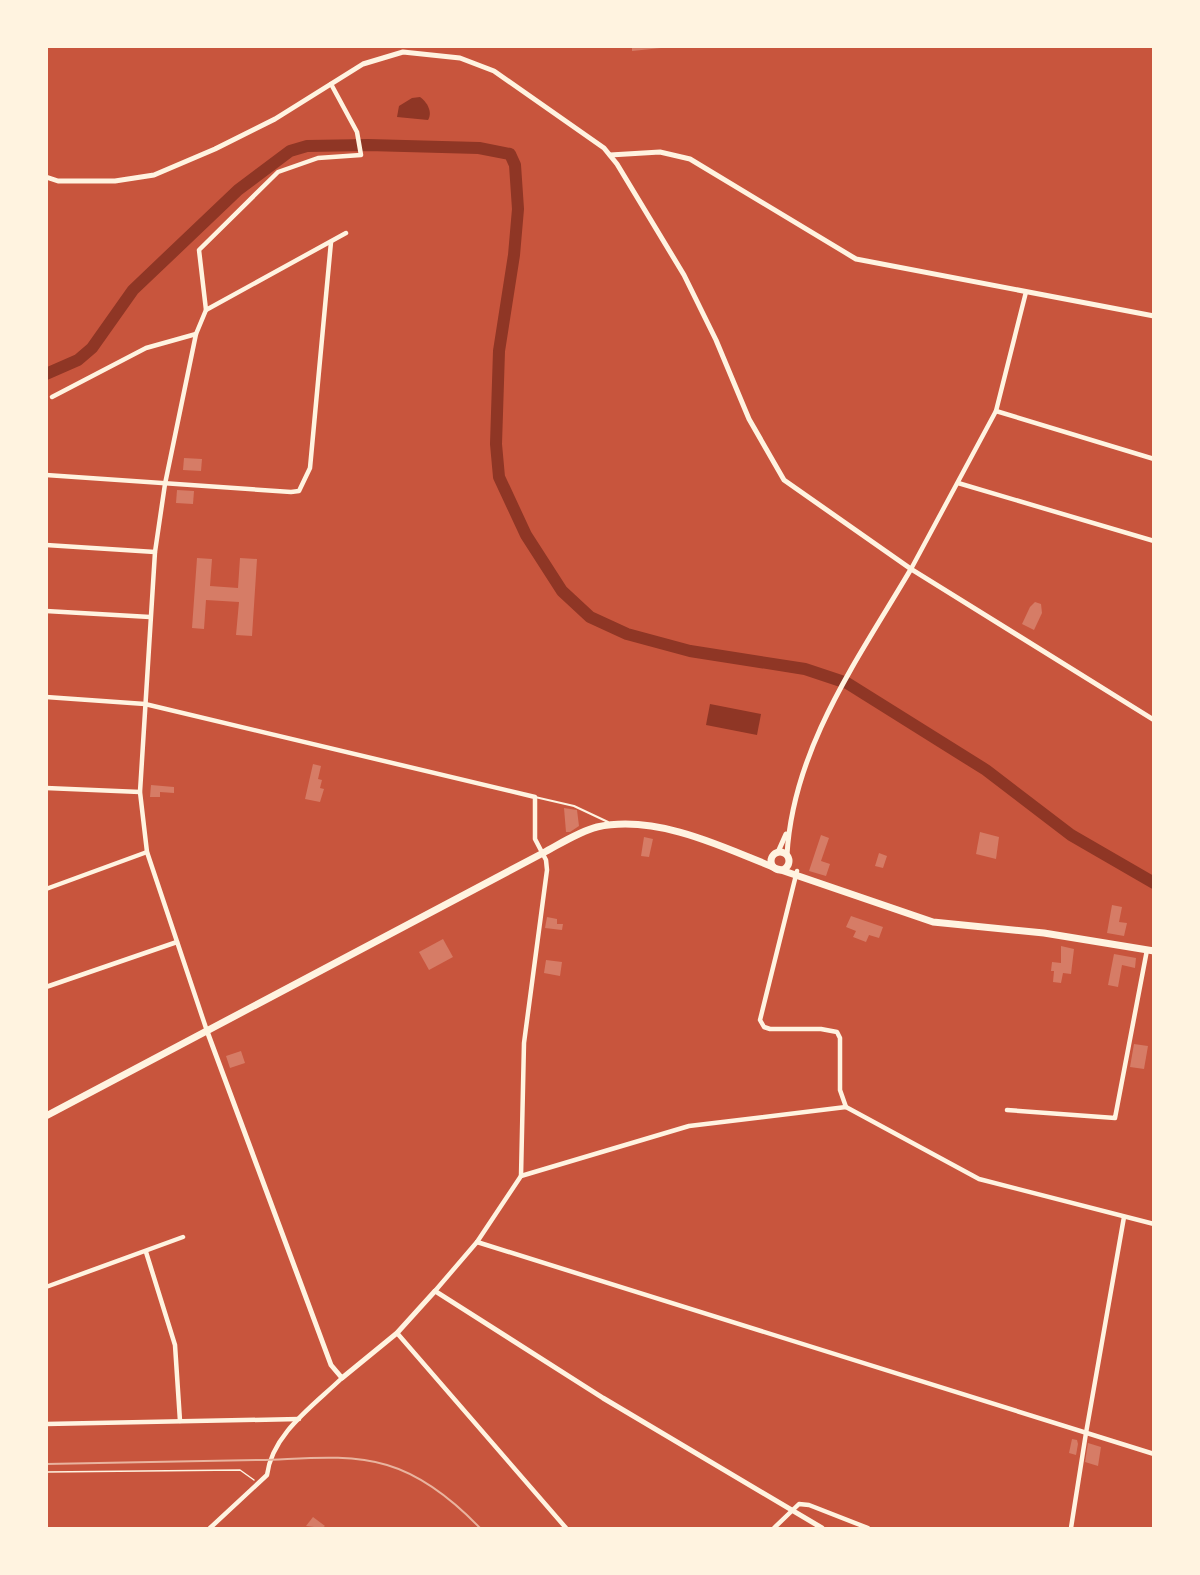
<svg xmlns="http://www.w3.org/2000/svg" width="1200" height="1575" font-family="'IBM Plex Sans',sans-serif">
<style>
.water{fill:#8f3625}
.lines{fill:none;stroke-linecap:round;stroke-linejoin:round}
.river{stroke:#8f3625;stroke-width:12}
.building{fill:#d67c66}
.path{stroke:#fff3e0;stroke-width:1.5}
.service{stroke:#fff3e0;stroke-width:2}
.minor{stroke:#fff3e0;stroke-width:4.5}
.tertiary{stroke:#fff3e0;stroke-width:5}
.trunk{stroke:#fff3e0;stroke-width:7}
.rail{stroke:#e9b49f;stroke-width:2}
</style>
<rect width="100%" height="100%" fill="#c8553d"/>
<!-- water -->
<g class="water">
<path d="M420,97C427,102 433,112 428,120L397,117L399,106L412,98Z"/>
<path d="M710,704L761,714L757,735L706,725Z"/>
</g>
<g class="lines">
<!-- river -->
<path class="river" d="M46,374L78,360L92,348L133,290L238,190L290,151L307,146L368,145L479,148L510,154L515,165L518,209L514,255L499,351L496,444L499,477L526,535L562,591L590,617L627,634L690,651L805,669L847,683L986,770L1071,835L1154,883"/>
</g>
<!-- building -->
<g class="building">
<path d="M632,46H661V48L632,51Z"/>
<path d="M184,458L202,459L201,471L183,470Z"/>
<path d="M177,490L194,491L193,504L176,503Z"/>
<path d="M197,558L212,559L210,586L238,588L240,558L257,559L252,636L236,635L239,602L206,600L204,629L192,628Z"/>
<path d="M1035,602L1041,604L1042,613L1034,630L1022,624L1030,607Z"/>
<path d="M313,764L321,766L318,779L322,780L320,788L324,789L320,802L305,799Z"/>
<path d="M151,785L174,787V793L160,792V797H150Z"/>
<path d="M564,808L577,810L579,826L570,832H566Z"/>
<path d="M980,832L999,837L996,859L976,854Z"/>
<path d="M821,835L829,838L821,861L830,864L826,876L809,871Z"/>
<path d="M644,837L653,839L649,857L641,856Z"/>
<path d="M879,853L887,856L883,868L875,866Z"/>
<path d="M1112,905L1122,907L1119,922L1127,923L1124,936L1107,933Z"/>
<path d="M851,916L883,927L879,938L869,935L866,942L853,937L856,931L846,927Z"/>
<path d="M547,917L557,919V924H563L562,930L545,928Z"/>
<path d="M443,939L453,957L429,970L419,952Z"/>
<path d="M1061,946L1074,949L1071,974L1063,973L1061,983L1053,982L1054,971H1051L1052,962L1061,963Z"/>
<path d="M1114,954L1136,958L1135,968L1122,965L1118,987L1108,985Z"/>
<path d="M546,960L562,962L560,976L544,973Z"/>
<path d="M1134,1044L1148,1046L1144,1069L1130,1067Z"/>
<path d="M241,1051L245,1063L230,1068L226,1056Z"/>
<path d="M1072,1439L1077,1440L1078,1444L1076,1455L1069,1453Z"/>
<path d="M1088,1443L1101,1447L1098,1466L1085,1462Z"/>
<path d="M313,1517L325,1526L322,1528L306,1526Z"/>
</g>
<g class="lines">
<!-- path -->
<path class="path" d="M46,1472L240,1470L254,1480"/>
<!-- service -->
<path class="service" d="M535,797L574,806L608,822"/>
<!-- minor -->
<g class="minor">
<path d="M331,84L357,132L361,155L318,158L278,172L199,250L206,310L346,233"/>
<path d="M206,310L196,334L165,484L155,552L140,792L147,852L207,1031"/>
<path d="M52,397L146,348L196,334"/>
<path d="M996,411L1154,459"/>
<path d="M46,475L291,492L299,491L310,468L331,242"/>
<path d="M958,483L1154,541"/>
<path d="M46,545L155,552"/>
<path d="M911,569L996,411L1026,292"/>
<path d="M46,611L150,617"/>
<path d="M46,697L145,704L535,797V839L546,860L547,870L524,1043L521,1176L477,1242L435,1291"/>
<path d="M46,788L140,792"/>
<path d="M797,871L760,1020L764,1027L770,1029H821L837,1032L840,1038V1090L846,1107"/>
<path d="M46,889L147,852"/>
<path d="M46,987L177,942"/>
<path d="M1007,1110L1115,1118L1147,950"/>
<path d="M521,1176L689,1126L846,1107L979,1179L1154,1224"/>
<path d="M477,1242L1154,1454"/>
<path d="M146,1252L175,1345L180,1421"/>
<path d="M46,1287L183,1237"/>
<path d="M397,1333L566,1528"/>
<path d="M46,1424L299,1419"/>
<path d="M210,1528L267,1475C272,1434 313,1406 342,1378"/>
<path d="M774,1528L799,1504L809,1505L868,1528"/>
<path d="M1071,1528L1086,1433L1124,1217"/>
</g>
<!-- tertiary -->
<g class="tertiary">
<path d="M610,155L660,152L690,159L856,259L1154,316"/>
<path d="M46,177L58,181H115L154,175L215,149L275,119L363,64L403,52L460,58L494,71L604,148L617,164L684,275L716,340L749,419L784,480L911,569L1154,720"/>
<path d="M778,852L786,834"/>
<path d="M787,855C793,748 858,659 911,569"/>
<path d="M207,1031L331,1365L342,1378L397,1333L435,1291L603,1398L822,1528"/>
</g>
<!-- trunk -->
<g class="trunk">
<circle cx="780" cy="861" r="9"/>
<path d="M778,869L933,922L1044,933L1154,951"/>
<path d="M46,1116L543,853C560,844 578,832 597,827C655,814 722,846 775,868"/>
</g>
<!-- rail -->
<path class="rail" d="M46,1464C118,1463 189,1461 260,1460C302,1459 347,1453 387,1465C424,1476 454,1501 480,1528"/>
</g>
<!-- border -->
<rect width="1200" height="1575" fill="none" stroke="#fff3e0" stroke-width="96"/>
</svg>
